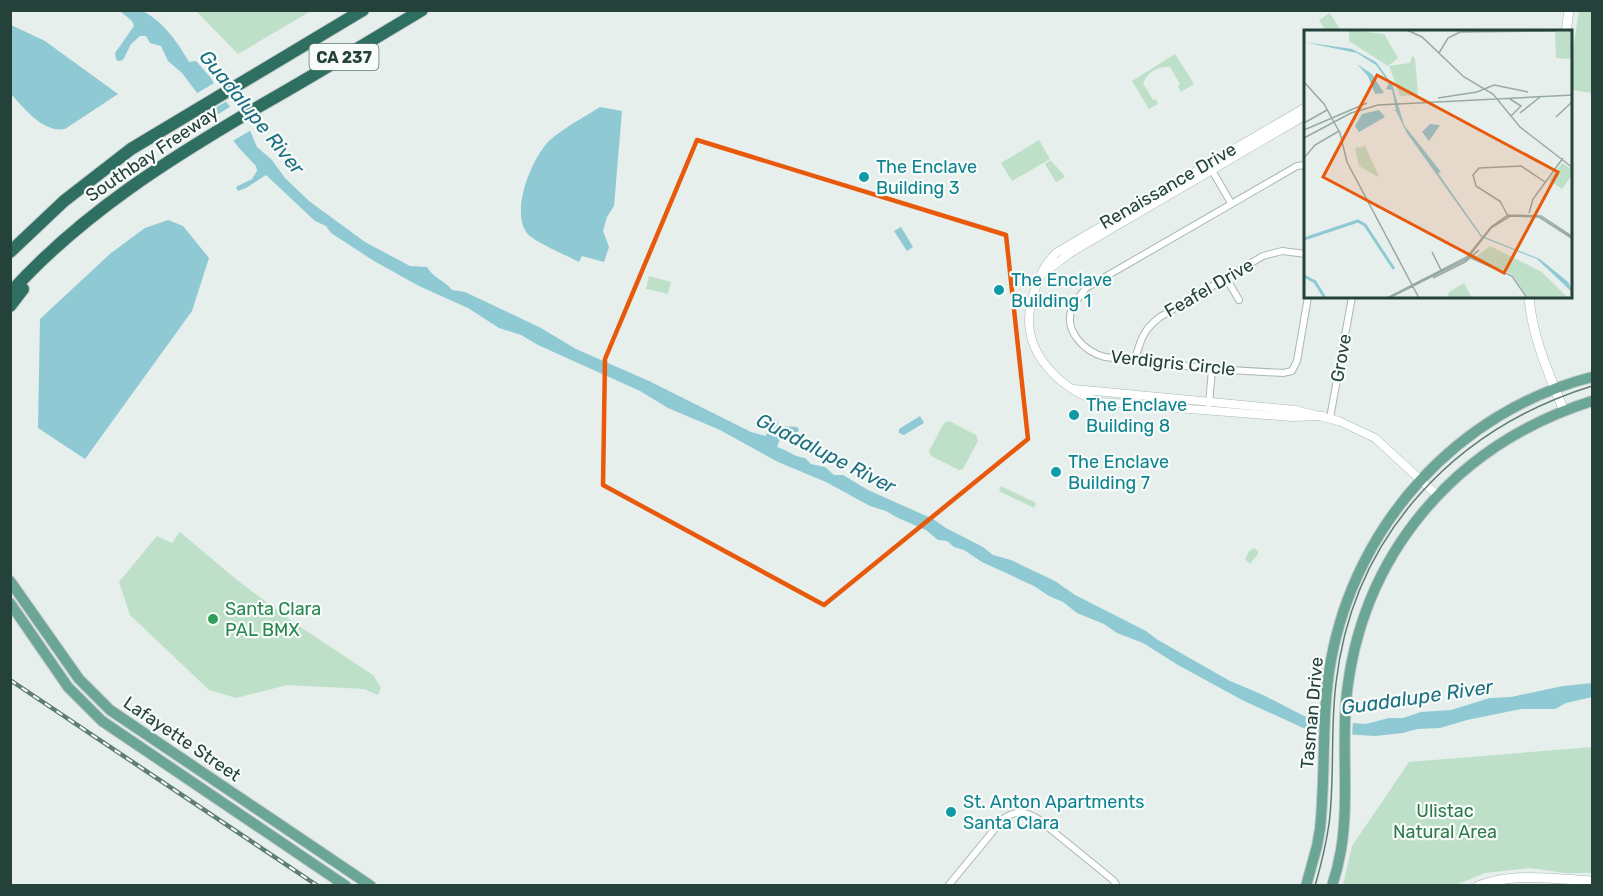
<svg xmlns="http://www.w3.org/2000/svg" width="1603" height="896" font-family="Rubik,sans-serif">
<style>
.green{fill:#bfe0c8}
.water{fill:#8ec9d4}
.pier{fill:#e6efeb}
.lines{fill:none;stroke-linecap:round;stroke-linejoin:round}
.minor-casing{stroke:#a8b8b2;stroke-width:8}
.tertiary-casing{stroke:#a8b8b2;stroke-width:9}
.secondary-casing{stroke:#a4bbb3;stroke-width:10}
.primary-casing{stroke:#c2cac8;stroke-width:12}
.motorway-casing{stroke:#c2cac8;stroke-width:14}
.minor{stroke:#fff;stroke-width:6}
.tertiary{stroke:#fff;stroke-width:8}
.secondary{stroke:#fff;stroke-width:9}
.primary{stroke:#6aa596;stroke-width:10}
.motorway{stroke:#2f6f62;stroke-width:12}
.tram{stroke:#5f7d75;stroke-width:1.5}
.rail-casing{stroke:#5f7d75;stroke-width:4.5}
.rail{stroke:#f7fbf9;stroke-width:2;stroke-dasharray:7;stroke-linecap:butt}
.marked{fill:none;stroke:#e8590c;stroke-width:4.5;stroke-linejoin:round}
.culture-dot{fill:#0f9aa8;stroke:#f7fbf9;stroke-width:2}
.leisure-dot{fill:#2e9e5b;stroke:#f7fbf9;stroke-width:2}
.labels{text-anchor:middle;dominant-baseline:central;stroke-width:4.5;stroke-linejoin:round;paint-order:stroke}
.shield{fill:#f7fbf9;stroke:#637a73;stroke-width:1.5}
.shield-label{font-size:16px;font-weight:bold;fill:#24423a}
.street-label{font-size:18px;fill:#24423a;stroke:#f7fbf9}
.culture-label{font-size:18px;fill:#0d838f;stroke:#f7fbf9;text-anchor:start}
.leisure-label{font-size:18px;fill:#27864d;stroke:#f7fbf9;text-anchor:start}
.park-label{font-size:18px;fill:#2d7a4b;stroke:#f7fbf9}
.water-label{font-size:20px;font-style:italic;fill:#1c6f80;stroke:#f7fbf9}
.inset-river{fill:none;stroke:#8ec9d4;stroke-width:3}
.inset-road{fill:none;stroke:#98aaa4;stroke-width:1.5}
.view{fill:#e8590c;fill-opacity:0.15;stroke:#e8590c;stroke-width:3}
.inset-edge{fill:none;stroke:#24423a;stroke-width:3}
</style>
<rect width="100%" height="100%" fill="#e6efeb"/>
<!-- green -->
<g class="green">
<path d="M196,11H311L238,54Z"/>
<path d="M1579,11H1592V93L1572,90V55Z"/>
<path d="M1330,13L1341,31H1326L1319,20Z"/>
<path d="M1175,54L1194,84L1181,92L1178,86L1180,84L1170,67C1157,66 1148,72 1143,83L1153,100L1156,99L1158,104L1149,109L1132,81Z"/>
<path d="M1039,140L1050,159L1012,181L1001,163Z"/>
<path d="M1051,160C1055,167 1061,170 1065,177L1056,182L1045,164Z"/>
<path d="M649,276L671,282L668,294L646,289Z"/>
<path d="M949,421L976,435L978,441L963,469L959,470L931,456L929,451L944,423Z"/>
<path d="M1001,486L1036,503L1034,508L999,491Z"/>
<path d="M180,532L237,580L296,624L373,675L381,688L378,695L364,689L287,685L236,698L209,690L130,615L119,582L157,536L172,543Z"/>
<path d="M1254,548L1258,551V554L1250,564L1245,559L1249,551Z"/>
<path d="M1592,747V873H1565L1530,868L1485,873L1456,885H1343L1352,846L1409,762Z"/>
</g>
<!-- water -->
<g class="water">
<path d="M120,11C127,11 138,9 144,12C163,21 179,44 189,62L196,61L211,78L219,94L249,128L257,147L272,160L285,178L309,201L365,242L410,266L427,267C433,278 444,280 452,290L465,292L541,328L576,349L649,381L751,432L766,436L773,418L781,426L797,427L799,430L797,433L780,439L777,447C787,450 794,457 805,458L811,464L825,467L834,475H843L868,490L933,519L946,528L983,547L993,555L1011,560L1055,581L1075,595L1146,631L1158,640L1230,681L1261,694L1312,720L1366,724L1389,718H1403L1421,712L1451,710L1490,698L1511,697L1563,686L1592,683V697L1566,703L1555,709H1521L1467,720L1440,728L1417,729L1403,733L1375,736L1312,732L1244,701L1178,665L1143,643L1117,633L1104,624L1077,613L1063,602L1049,596L1034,586L982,562L964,550L954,547L947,541L938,540L926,530L898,518L886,511L870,506L826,482L778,462L720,430L668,408L640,391L538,345L521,335L499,328L468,308L419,286L374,261L331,233L326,226L315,221L266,175L246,188L238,191L236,187L252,179L257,171L256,166L239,148L182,73L168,61L161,46L150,43L146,36H140L131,44L123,60L118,61L116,59L115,53L134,26L132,21Z"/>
<path d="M11,25L45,41L118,94L65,129C43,133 25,109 11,94Z"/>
<path d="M600,107L622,111L614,206L607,217L603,231L609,247L604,262L582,256L579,262C568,256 532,241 527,233C510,211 532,157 550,140C565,127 583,118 600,107Z"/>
<path d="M168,220L183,226L209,258L192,311L85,459L38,428L40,319L111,253L145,228Z"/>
<path d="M901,227L913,247L907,251L894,231Z"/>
<path d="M920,416L924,423L904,435L899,433V429Z"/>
</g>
<!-- pier -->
<g class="pier">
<path d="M216,82L229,100L208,112L194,95Z"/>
<path d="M233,105L253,129L231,142L212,118Z"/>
<path d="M1318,717L1353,720L1352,737L1318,735Z"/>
</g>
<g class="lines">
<defs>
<g id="minor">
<path d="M1306,165L1297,166L1086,288C1081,295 1075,301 1072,308C1063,331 1085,352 1105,357L1212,369L1283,373L1292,371L1297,361L1308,297"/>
<path d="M1210,167L1231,203"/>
<path d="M1226,278L1239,300"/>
<path d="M1135,359C1141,339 1143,330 1160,317L1263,256L1282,251L1306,254"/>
<path d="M1209,404L1212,369"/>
<path d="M1330,418L1352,297"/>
<path d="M948,886L1003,819C1016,810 1025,811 1038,819L1113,880L1117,886"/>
</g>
<g id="tertiary">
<path d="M1306,107L1056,253C1046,263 1042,271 1037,284C1033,295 1029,308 1029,320C1029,360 1066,392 1101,402L1292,417L1323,416"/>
<path d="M1040,276L1070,253L1306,115"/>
<path d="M1074,389L1295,410L1339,421L1375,438L1437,495"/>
</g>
<g id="secondary">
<path d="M1566,32L1569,10"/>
<path d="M1529,297C1532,337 1549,374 1564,411"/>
<path d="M1478,886C1514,872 1555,879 1592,881"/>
</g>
<g id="primary">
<path d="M10,581L79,679L110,710L371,886"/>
<path d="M10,603L68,687L102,721L346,886"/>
<path d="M1306,886L1317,846L1320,829C1326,773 1321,715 1331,660C1356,524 1458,411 1592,377"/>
<path d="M1332,886C1336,874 1339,862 1341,850C1349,803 1342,749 1346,701C1360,555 1454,445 1592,401"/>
</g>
<g id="motorway">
<path d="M10,252L64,201L131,149L363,10"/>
<path d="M10,293C82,213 172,157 265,103C318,73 370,41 422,10"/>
<path d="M10,306L23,289"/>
</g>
</defs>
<!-- minor casing -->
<use href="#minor" class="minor-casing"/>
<!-- tertiary casing -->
<use href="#tertiary" class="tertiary-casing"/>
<!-- secondary casing -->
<use href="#secondary" class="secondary-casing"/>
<!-- primary casing -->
<use href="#primary" class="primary-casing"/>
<!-- motorway casing -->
<use href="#motorway" class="motorway-casing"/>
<!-- minor -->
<use href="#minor" class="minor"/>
<!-- tertiary -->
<use href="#tertiary" class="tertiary"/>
<!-- secondary -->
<use href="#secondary" class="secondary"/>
<!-- primary -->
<use href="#primary" class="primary"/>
<!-- motorway -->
<use href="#motorway" class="motorway"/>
<!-- tram -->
<path class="tram" d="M1315,886C1321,865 1326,845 1329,824C1335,777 1330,730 1336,683C1353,536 1454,429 1592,386"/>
<defs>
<path id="rail" d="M10,680L318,886"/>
</defs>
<!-- rail casing -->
<use href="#rail" class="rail-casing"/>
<!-- rail -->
<use href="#rail" class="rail"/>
</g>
<!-- marked area -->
<path class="marked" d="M697,140L1006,235L1028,439L824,605L603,485L605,359Z"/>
<!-- markers -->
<g class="culture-dot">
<circle cx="864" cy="177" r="6"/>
<circle cx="999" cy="290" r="6"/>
<circle cx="1074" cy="415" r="6"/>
<circle cx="1056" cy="472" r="6"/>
<circle cx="951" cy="812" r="6"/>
</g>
<circle class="leisure-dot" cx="213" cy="619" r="6"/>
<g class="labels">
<!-- shield labels -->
<rect class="shield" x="309.5" y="44" width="69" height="26" rx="4.5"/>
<g class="shield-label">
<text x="344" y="57">CA 237</text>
</g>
<!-- street labels -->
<g class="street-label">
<text transform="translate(152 154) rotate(-34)">Southbay Freeway</text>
<text transform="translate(1168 186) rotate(-30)">Renaissance Drive</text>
<text transform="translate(1209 288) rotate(-30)">Feafel Drive</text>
<text transform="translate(1341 358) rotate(-80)">Grove</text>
<text transform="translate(1173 363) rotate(6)">Verdigris Circle</text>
<text transform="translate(1312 713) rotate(-85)">Tasman Drive</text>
<text transform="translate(182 739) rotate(34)">Lafayette Street</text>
</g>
<!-- culture labels -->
<g class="culture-label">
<text x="876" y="167">The Enclave<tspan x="876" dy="21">Building 3</tspan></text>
<text x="1011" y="280">The Enclave<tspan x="1011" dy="21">Building 1</tspan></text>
<text x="1086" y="405">The Enclave<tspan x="1086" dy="21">Building 8</tspan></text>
<text x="1068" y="462">The Enclave<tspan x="1068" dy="21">Building 7</tspan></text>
<text x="963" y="802">St. Anton Apartments<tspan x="963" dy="21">Santa Clara</tspan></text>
</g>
<!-- leisure labels -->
<g class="leisure-label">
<text x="225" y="609">Santa Clara<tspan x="225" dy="21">PAL BMX</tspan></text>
</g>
<!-- park labels -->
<g class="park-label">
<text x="1445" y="811">Ulistac<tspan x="1445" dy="21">Natural Area</tspan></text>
</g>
<!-- water labels -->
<g class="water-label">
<text transform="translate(252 112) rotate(51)">Guadalupe River</text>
<text transform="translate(826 453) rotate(27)">Guadalupe River</text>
<text transform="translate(1417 697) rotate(-8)">Guadalupe River</text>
</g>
</g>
<!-- overview -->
<g transform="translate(1304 30)">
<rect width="268" height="268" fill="#e6efeb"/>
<path d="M45,0L80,4L94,28L84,36L45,11ZM251,0H268V29L252,28ZM108,26L111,28L114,65L96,66L85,36L106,33ZM61,116L74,144V147L55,136L51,118ZM258,133L268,139V145L258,159L245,150ZM186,216L238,242L264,268H224L208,244L169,229ZM160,253L168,268H143L145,262Z" fill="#bfe0c8"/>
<path d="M0,12L48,19L72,32L88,54L100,95L137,142L134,143L178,206L236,229L264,252L268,259V262L233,229L177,207L103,103L92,81H88L92,80L88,60L82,59L85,53L72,35L53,23ZM53,34L68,44L80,63L71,64L64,46ZM75,80L81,87L55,102L51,96L58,84ZM126,94L136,95L125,111L118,102Z" fill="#8ec9d4"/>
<path class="inset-river" d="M0,209L54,191L61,195L90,239M0,246L11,252L21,268"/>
<path class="inset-road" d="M103,0L118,7L160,47L189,64L216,97L269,138M135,23L144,8L156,2L251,1M0,52L20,74L36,103L43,132L115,268M134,68L173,62L190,55L224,62M206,69L217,76L207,86M216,83L236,67M252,87L269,71M0,93L23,80M0,100L63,73M0,108L47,83L74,75L269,65M0,128L11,115L35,101M196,171L205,188M197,172L172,156L169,145L175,138L217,136L241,152M225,183L229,169L259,128M128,222L138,242M167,228L208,246L223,268M129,248L161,232L175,220M83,268L163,227L187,197L204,185L237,186L269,207M85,268L163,229L187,198L206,186L235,187L269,209"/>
<path class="view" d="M73,45L254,142L200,243L19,147Z"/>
<rect width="268" height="268" class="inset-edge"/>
</g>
<!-- border -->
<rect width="1603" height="896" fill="none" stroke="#24423a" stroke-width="24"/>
</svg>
